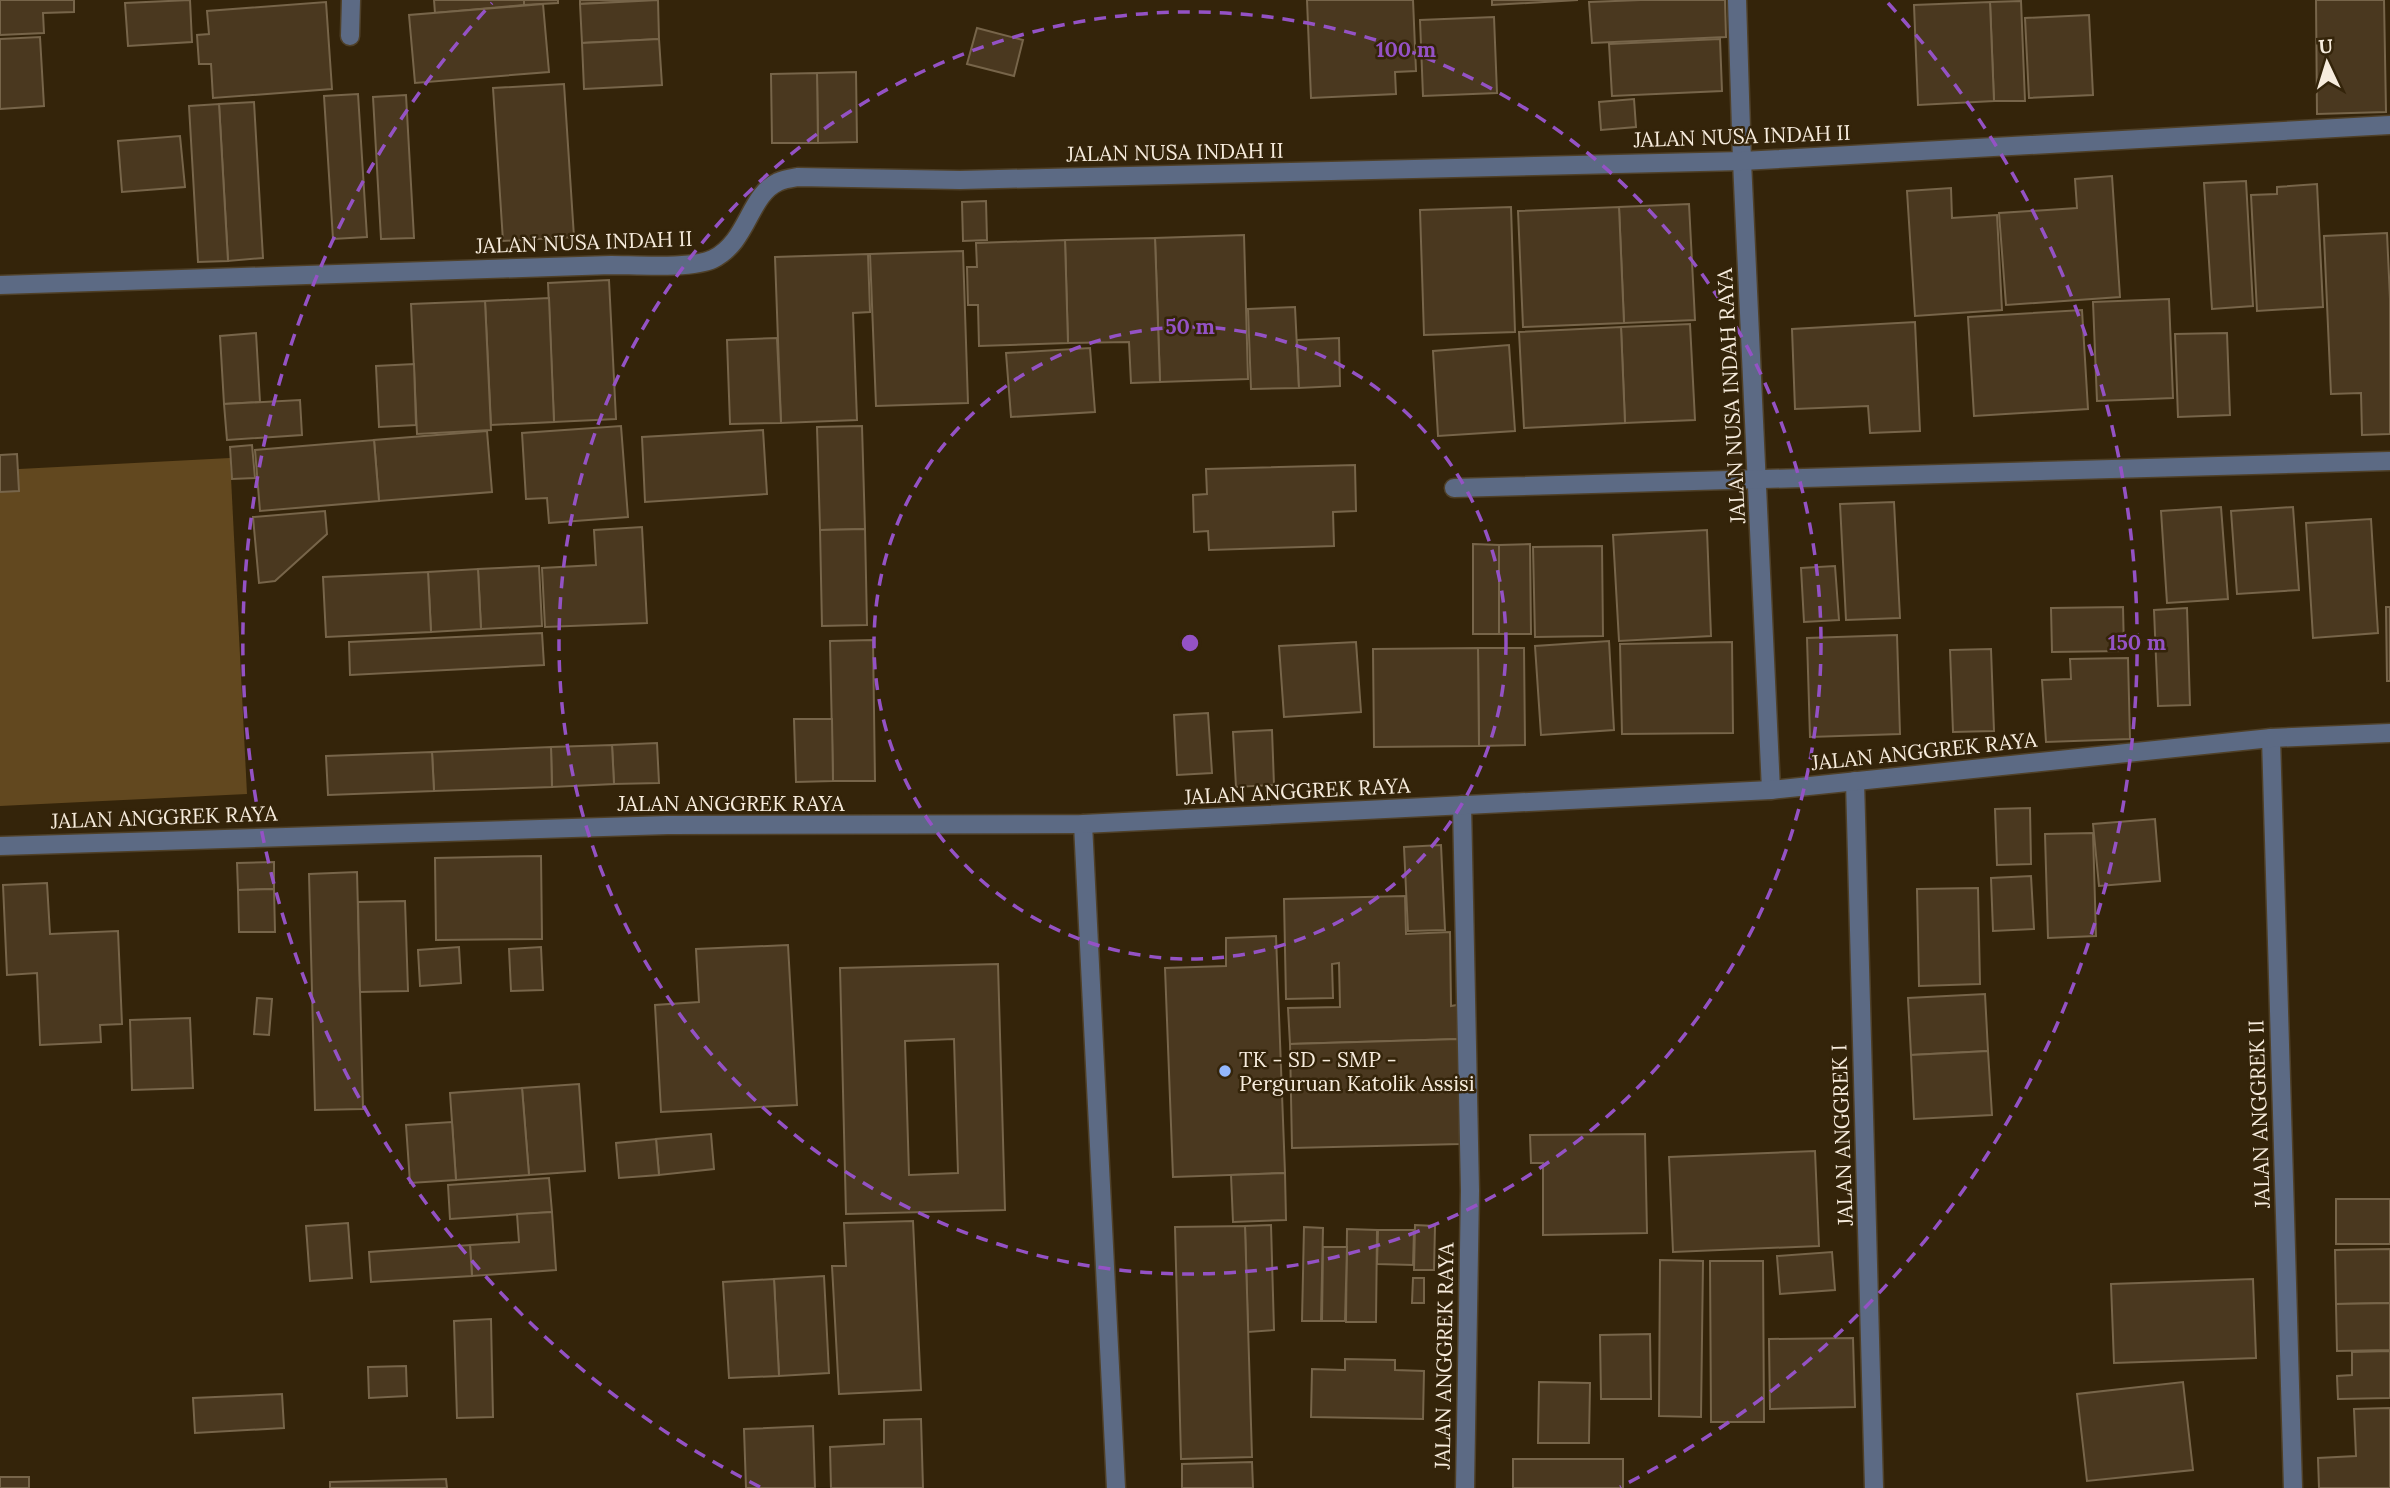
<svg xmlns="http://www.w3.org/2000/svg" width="2390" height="1488" font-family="Lora,serif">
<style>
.green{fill:#62481f}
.building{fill:#4a381f;stroke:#77654a;stroke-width:2;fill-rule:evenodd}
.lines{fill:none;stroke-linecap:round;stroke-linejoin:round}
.street-casing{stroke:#4f4028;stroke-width:21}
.street{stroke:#5c6a84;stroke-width:18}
.ring{fill:none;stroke:#9452c5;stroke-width:3.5;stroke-dasharray:12 9}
.poi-dot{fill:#93b7fd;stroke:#34240a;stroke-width:2.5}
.labels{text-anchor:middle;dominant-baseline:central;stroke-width:5;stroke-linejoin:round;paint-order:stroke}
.street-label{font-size:21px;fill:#f7ecdd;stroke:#34240a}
.poi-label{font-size:21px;fill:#f7ecdd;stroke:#34240a;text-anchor:start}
.centre{fill:#9452c5;stroke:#34240a;stroke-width:3.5}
.ring-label{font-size:21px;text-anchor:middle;font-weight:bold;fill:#9452c5;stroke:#34240a;stroke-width:5;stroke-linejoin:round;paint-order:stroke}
</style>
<rect width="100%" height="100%" fill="#34240a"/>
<!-- green -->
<path class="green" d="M230,458L247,794L0,806V470Z"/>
<!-- building -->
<g class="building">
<path d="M0,0H74V12L43,13L44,33L0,35Z"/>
<path d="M190,0L192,42L128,46L125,3Z"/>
<path d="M434,0H524V5L435,13Z"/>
<path d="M524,0H558V3L524,5Z"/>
<path d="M580,0H658L580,4Z"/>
<path d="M658,0L659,39L582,43L580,4Z"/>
<path d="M1307,0H1413L1416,71L1395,72L1396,94L1311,98Z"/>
<path d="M1492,0H1578L1492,5Z"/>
<path d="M1641,0H1725L1726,37L1592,43L1589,2Z"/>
<path d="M2316,0H2384L2386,112L2317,114Z"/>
<path d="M2021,1L2025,101H1994L1990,2Z"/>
<path d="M326,2L332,89L213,98L211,64H199L197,35L209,34L207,11Z"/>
<path d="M1990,2L1994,101L1918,105L1914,5Z"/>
<path d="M543,4L549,72L415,83L409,15Z"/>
<path d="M2089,15L2093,95L2029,98L2025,18Z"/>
<path d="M1494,17L1497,93L1423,96L1420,20Z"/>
<path d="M977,28L1023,40L1014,76L967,64Z"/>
<path d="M40,37L44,106L0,109V39Z"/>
<path d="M659,39L662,85L584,89L582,43Z"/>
<path d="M1720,39L1722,91L1612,96L1609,44Z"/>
<path d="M856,72L857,142L818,143L817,73Z"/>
<path d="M817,73L818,143H772L771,74Z"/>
<path d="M564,84L574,237L503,241L493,88Z"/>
<path d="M358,94L367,237L333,239L324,96Z"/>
<path d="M406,95L414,238L381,239L373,97Z"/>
<path d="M1634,99L1636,127L1601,130L1599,102Z"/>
<path d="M254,102L263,258L228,261L219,104Z"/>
<path d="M219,104L228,261L198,262L189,106Z"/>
<path d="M180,136L185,187L122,192L118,141Z"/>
<path d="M2112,176L2120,297L2006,305L1999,213L2077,208L2075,179Z"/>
<path d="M2246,181L2253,306L2212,309L2204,183Z"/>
<path d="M2317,184L2323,307L2257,311L2251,195L2277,194V187Z"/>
<path d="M1951,188L1952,218L1997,215L2002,310L1915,316L1907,191Z"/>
<path d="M986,201L987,240L963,241L962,202Z"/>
<path d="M1689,204L1695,320L1624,323L1619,207Z"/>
<path d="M1511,207L1515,332L1424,335L1420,210Z"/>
<path d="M1619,207L1624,323L1523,327L1518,211Z"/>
<path d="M2387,233L2390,299V434L2362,435L2361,393L2331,394L2324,236Z"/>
<path d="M1244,235L1248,379L1160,382L1155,238Z"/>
<path d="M1155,238L1160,382L1131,383L1129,342L1068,343L1065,240Z"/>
<path d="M1065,240L1068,343L979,346L978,305H968L967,267H977L976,243Z"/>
<path d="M963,251L968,403L876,406L870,254Z"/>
<path d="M868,254L870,312L853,313L857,420L781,423L775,257Z"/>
<path d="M609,280L616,419L554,422L548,283Z"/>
<path d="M549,298L554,422L491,425L485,301Z"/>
<path d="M2169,299L2173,398L2097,401L2093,302Z"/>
<path d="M485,301L491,430L417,434L411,304Z"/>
<path d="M1295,307L1299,388L1251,389L1248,309Z"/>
<path d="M2082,310L2088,409L1974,416L1968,317Z"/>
<path d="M1915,322L1920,431L1870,433L1868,406L1795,409L1792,329Z"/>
<path d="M1690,324L1695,420L1625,423L1621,327Z"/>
<path d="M1621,327L1625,423L1524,428L1519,332Z"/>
<path d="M256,333L260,402L224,404L220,336Z"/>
<path d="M2227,333L2230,415L2178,417L2175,334Z"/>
<path d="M777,338L781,423L730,424L727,340Z"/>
<path d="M1339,338L1340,386L1299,388L1297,340Z"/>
<path d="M1509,345L1515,431L1438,436L1433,351Z"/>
<path d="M1090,348L1095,412L1011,417L1006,353Z"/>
<path d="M414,364L416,425L379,427L376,366Z"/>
<path d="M300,400L302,435L227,440L224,404Z"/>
<path d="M621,426L628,517L549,523L547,498L526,499L522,433Z"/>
<path d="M862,426L865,529L820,530L817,427Z"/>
<path d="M763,430L767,494L645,502L642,437Z"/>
<path d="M487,431L492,492L379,501L374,440Z"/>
<path d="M374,440L379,501L260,511L255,450Z"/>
<path d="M252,445L255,478L232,479L230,447Z"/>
<path d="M17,454L19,491L0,492V455Z"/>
<path d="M1355,465L1356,511L1333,512L1334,546L1209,550L1208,531L1194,532L1193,495L1207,494L1206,469Z"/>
<path d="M1894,502L1900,618L1846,620L1840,504Z"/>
<path d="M2221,507L2228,599L2167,603L2161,511Z"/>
<path d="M2293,507L2299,590L2237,594L2231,511Z"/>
<path d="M325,511L327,534L275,581L259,583L253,517Z"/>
<path d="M2371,519L2378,633L2313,638L2306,523Z"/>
<path d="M642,527L647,623L545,627L542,568L596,565L594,530Z"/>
<path d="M865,529L867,625L822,626L820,530Z"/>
<path d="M1707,530L1711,636L1619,641L1613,535Z"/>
<path d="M1473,544L1499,545V634H1473Z"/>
<path d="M1530,544L1531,634H1499V545Z"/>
<path d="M1602,546L1603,636L1535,637L1533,547Z"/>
<path d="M539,566L542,626L481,629L478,569Z"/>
<path d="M1835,566L1839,620L1804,622L1801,568Z"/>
<path d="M478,569L481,629L431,632L428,572Z"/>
<path d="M428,572L431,632L326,637L323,577Z"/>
<path d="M2123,607L2124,651L2052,652L2051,608Z"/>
<path d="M2386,607H2390V681H2387Z"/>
<path d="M2187,608L2190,705L2158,706L2154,610Z"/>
<path d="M542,633L544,665L350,675L349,642Z"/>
<path d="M1897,635L1900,734L1810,737L1807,638Z"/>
<path d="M873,640L875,781H833L830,641Z"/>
<path d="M1609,641L1614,730L1541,735L1535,646Z"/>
<path d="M1356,642L1361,712L1284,717L1279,646Z"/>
<path d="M1732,642L1733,733L1622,734L1620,644Z"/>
<path d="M1478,648H1524L1525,745L1479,746Z"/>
<path d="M1478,648L1479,746L1374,747L1373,649Z"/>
<path d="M1991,649L1994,731L1953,732L1950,650Z"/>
<path d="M2128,658L2130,739L2046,742L2042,680L2071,679L2070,659Z"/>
<path d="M1208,713L1212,773L1177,775L1174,715Z"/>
<path d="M794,719H832L833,781L796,782Z"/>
<path d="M1272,730L1274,785L1236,787L1233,732Z"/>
<path d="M657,743L659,783L614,784L612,745Z"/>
<path d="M612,745L614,784L552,787L551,747Z"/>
<path d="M551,747L552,787L434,791L432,752Z"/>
<path d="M432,752L434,791L328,795L326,756Z"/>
<path d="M2030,808L2031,864L1997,865L1995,809Z"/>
<path d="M2155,819L2160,881L2099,886L2093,824Z"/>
<path d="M2093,833L2096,936L2048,938L2045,834Z"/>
<path d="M1441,845L1445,930L1408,931L1404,847Z"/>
<path d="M541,856L542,939L436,940L435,858Z"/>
<path d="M274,862V889L238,890L237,863Z"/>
<path d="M357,872L363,1109L315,1110L309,874Z"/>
<path d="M2031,876L2034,929L1993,931L1991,878Z"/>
<path d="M47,883L50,934L118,931L122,1024L100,1025L101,1042L40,1045L37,973L7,975L3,885Z"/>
<path d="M1978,888L1980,984L1919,986L1917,889Z"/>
<path d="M274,889L275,932H239L238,890Z"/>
<path d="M1405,896L1406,934L1450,932L1451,1006L1457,1005L1458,1039L1290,1044L1288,1008L1340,1007L1339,963L1332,964L1333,998L1286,999L1284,899Z"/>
<path d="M405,901L408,991L360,992L358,902Z"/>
<path d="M1276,936L1285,1173L1173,1177L1165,968L1226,966V938Z"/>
<path d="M788,945L797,1105L661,1112L655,1005L699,1002L696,949Z"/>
<path d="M459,947L461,983L420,986L418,950Z"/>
<path d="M541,947L543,990L511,991L509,949Z"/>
<path d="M998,964L1005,1210L846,1214L840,968ZM954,1039L958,1173L909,1175L905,1041Z"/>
<path d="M1985,994L1988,1051L1911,1055L1908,998Z"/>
<path d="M257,998L272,999L269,1035L254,1034Z"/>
<path d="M190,1018L193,1088L132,1090L130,1020Z"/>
<path d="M1458,1039L1460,1144L1292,1148L1290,1044Z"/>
<path d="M1988,1051L1992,1115L1914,1119L1911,1055Z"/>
<path d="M579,1084L585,1171L529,1175L522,1088Z"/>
<path d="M522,1088L529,1175L456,1180L450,1093Z"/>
<path d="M452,1122L456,1180L410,1183L406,1125Z"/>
<path d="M711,1134L714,1169L659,1175L656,1139Z"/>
<path d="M1645,1134L1647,1233L1543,1235V1163H1531L1530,1135Z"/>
<path d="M656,1139L659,1175L619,1178L616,1143Z"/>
<path d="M1815,1151L1819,1246L1673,1252L1669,1157Z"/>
<path d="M1285,1173L1286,1220L1233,1222L1231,1175Z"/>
<path d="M549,1178L552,1212L450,1219L448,1185Z"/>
<rect x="2336" y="1199" width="54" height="45"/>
<path d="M552,1212L556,1270L472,1276L470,1245L519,1242L517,1214Z"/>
<path d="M913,1221L921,1390L839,1394L832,1266H846L844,1223Z"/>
<path d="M348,1223L352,1278L310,1281L306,1226Z"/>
<path d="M1271,1225L1274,1330L1248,1332L1245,1226Z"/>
<path d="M1415,1225L1435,1226L1434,1270H1414Z"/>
<path d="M1245,1226L1252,1457L1181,1459L1175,1227Z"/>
<path d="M1304,1227L1323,1228L1321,1321H1302Z"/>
<path d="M1347,1229L1377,1230L1376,1322H1346Z"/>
<path d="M1378,1230H1414L1413,1265L1377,1264Z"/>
<path d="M470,1245L472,1276L371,1282L369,1252Z"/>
<path d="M1323,1247H1347L1345,1321H1322Z"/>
<path d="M2390,1249V1303L2336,1304L2335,1250Z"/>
<path d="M1832,1252L1835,1290L1780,1294L1777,1256Z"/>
<path d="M1660,1260L1703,1261L1701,1417L1659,1416Z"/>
<path d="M1710,1261H1763L1764,1422H1711Z"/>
<path d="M824,1276L829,1373L779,1376L774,1279Z"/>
<path d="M1413,1278H1424V1303H1412Z"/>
<path d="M774,1279L779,1376L729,1378L723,1282Z"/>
<path d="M2253,1279L2256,1358L2114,1363L2111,1284Z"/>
<path d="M2390,1303V1350L2337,1351L2336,1304Z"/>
<path d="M491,1319L493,1417L457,1418L454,1321Z"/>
<path d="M1650,1334L1651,1399H1601L1600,1335Z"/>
<path d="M1853,1338L1855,1407L1770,1409L1769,1339Z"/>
<path d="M2390,1351V1398L2338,1399L2337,1376L2352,1375V1352Z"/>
<path d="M1345,1359L1395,1360V1370L1424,1371L1423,1419L1311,1417L1312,1369L1345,1370Z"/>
<path d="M406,1366L407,1396L369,1398L368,1367Z"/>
<path d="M1539,1382L1590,1383L1589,1443H1538Z"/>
<path d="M2183,1382L2193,1470L2087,1481L2077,1394Z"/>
<path d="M282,1394L284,1428L195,1433L193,1398Z"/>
<path d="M2390,1408V1488H2319L2318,1458L2356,1456L2354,1409Z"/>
<path d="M921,1419L923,1488H831L830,1447L884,1444V1420Z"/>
<path d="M813,1426L815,1488H746L744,1429Z"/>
<rect x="1513" y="1459" width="110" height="29"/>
<path d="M1252,1462L1253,1488H1182V1464Z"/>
<rect x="0" y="1477" width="29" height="11"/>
<path d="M446,1479L447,1488H330V1482Z"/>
</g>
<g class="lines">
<defs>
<g id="street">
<path d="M1737,0L1742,161L1771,790"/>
<path d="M350,36L351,0"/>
<path d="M0,285L611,265C636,265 692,269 713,259C748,242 749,195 778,182C784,179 792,178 798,177L960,180L1742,161L2390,125"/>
<path d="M1454,488L2390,461"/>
<path d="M2271,738L2293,1488"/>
<path d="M1855,781L1874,1488"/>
<path d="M1462,805L1470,1191L1465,1488"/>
<path d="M1083,824L1116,1488"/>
<path d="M0,846L668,825L1083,824L1771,790L2271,738L2390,733"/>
</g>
</defs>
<!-- street casing -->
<use href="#street" class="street-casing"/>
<!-- street -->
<use href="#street" class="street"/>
</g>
<!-- distance rings -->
<g class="ring">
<circle cx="1190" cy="643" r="316"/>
<circle cx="1190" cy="643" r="631"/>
<path d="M760 1487A947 947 0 0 1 492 3M1888 3A947 947 0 0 1 1620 1487"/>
</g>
<!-- markers -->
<circle class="poi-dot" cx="1225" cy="1071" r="7"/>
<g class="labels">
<!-- street labels -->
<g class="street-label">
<text transform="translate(1742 136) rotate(-2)">JALAN NUSA INDAH II</text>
<text transform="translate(1175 152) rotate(-1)">JALAN NUSA INDAH II</text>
<text transform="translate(584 242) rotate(-2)">JALAN NUSA INDAH II</text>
<text transform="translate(1731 396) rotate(-93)">JALAN NUSA INDAH RAYA</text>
<text transform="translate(1924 751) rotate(-6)">JALAN ANGGREK RAYA</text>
<text transform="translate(1297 791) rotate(-3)">JALAN ANGGREK RAYA</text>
<text x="731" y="803">JALAN ANGGREK RAYA</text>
<text transform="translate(164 817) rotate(-2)">JALAN ANGGREK RAYA</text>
<text transform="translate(2259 1114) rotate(-92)">JALAN ANGGREK II</text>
<text transform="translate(1842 1135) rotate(-92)">JALAN ANGGREK I</text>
<text transform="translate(1444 1356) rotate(-89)">JALAN ANGGREK RAYA</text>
</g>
<!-- poi labels -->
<g class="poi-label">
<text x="1239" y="1059">TK - SD - SMP -<tspan x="1239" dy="24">Perguruan Katolik Assisi</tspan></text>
</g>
</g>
<circle cx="1190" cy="643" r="10" class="centre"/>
<g class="ring-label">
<text x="1406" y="57">100 m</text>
<text x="1190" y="334">50 m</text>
<text x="2137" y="650">150 m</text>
</g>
<!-- north arrow -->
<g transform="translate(2327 63) rotate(356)" stroke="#34240a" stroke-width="5" paint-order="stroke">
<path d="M0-5L12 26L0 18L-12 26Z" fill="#f7ecdd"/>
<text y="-10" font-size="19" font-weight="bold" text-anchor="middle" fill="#f7ecdd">U</text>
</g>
</svg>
